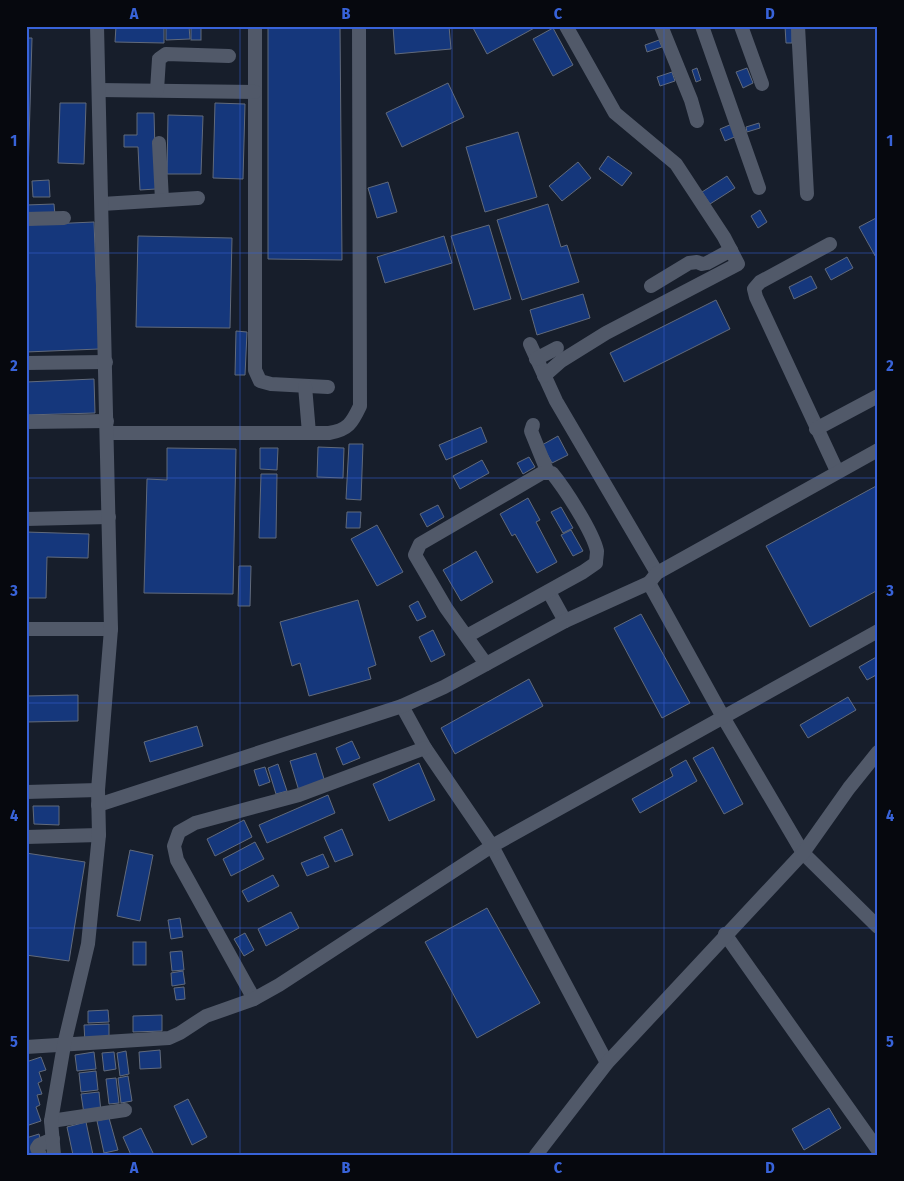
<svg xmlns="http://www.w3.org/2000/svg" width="904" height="1181" font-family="'Fira Sans Condensed',sans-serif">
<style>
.building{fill:#15377c;stroke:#616a7b}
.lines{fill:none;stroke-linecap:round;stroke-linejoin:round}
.minor{stroke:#515969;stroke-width:14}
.grid{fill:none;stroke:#3863d9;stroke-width:1;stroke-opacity:0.55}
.neatline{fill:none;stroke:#3863d9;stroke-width:2}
.grid-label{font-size:16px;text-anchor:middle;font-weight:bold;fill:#3863d9}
</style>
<rect width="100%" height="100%" fill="#171e2b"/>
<!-- building -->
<g class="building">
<path d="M116,26H164V43L115,42Z"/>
<path d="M166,26H189L190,39L166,40Z"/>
<rect x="191" y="26" width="10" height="14"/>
<path d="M268,26H340L342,260L268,259Z"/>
<path d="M393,26H449L451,49L395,54Z"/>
<path d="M472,26H538L487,54Z"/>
<path d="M785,26H792V43H786Z"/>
<path d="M553,28L573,65L553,76L533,39Z"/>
<path d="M26,38H32L28,175H26Z"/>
<path d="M659,40L662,47L647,52L645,45Z"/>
<path d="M697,68L701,80L696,82L692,70Z"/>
<path d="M747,68L753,83L743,88L736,72Z"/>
<path d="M672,72L675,81L660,86L657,77Z"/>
<path d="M448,83L464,117L402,147L386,113Z"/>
<path d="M60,103H86L84,164L58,163Z"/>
<path d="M215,103L245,104L243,179L213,178Z"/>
<path d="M137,113H154L156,189L140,190L138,147H124V135H137Z"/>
<path d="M168,115L203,116L201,174H167Z"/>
<path d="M759,123L760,128L747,132L746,127Z"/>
<path d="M732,124L737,136L725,141L720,129Z"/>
<path d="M518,132L537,197L485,212L466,147Z"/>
<path d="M608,156L632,173L622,186L599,169Z"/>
<path d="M578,162L591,178L562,201L549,186Z"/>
<path d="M727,176L735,188L710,204L702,192Z"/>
<path d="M49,180L50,197H33L32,181Z"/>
<path d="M388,182L397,212L377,218L368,188Z"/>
<path d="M54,204L55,215L26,216V205Z"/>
<path d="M548,204L561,247L567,245L579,282L522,300L497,220Z"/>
<path d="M760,210L767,222L758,228L751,216Z"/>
<path d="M878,217V261L859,227Z"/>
<path d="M94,222L99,349L26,352V225Z"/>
<path d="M489,225L511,299L474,310L451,236Z"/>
<path d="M138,236L232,238L230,328L136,327Z"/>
<path d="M444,236L452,263L385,283L377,257Z"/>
<path d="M847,257L853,268L831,280L825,269Z"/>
<path d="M811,276L817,288L794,299L789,287Z"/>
<path d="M583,294L590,318L537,335L530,310Z"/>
<path d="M716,300L730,329L624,382L610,353Z"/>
<path d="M236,331L247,332L245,375H235Z"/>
<path d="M94,379L95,413L26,415V382Z"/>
<path d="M481,427L487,442L446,460L439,445Z"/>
<path d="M558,436L568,455L552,463L542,445Z"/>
<path d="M349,444H363L361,500L346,499Z"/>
<path d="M318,447L344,448L343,478L317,477Z"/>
<path d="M167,448L236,449L233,594L144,593L147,479L167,480Z"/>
<path d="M260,448H278L277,470L260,469Z"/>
<path d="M529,457L535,467L523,474L517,463Z"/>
<path d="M482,460L489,473L460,489L453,476Z"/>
<path d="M261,474H277L276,538H259Z"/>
<path d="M878,485V590L810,627L766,546Z"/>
<path d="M528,498L540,520L536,522L557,562L537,573L515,534L512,536L500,514Z"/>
<path d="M438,505L444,517L427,527L420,514Z"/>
<path d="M561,507L573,528L563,533L551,512Z"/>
<path d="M347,512H361L360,528H346Z"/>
<path d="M377,525L403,572L377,586L351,539Z"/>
<path d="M571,530L583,551L573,556L561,535Z"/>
<path d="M26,532L89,534L88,558L47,557L46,598H26Z"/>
<path d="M476,551L493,582L461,601L443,570Z"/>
<path d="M239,566H251L250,606H238Z"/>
<path d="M358,600L376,665L368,668L371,679L309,696L300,663L292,666L280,622Z"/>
<path d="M418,601L426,617L417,621L409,606Z"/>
<path d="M641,614L690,703L662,718L614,628Z"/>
<path d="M433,630L445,655L431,662L419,637Z"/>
<path d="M878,656V674L867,680L859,667Z"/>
<path d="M529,679L543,706L455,754L441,728Z"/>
<path d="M78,695V721L26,722V696Z"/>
<path d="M848,697L856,710L808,738L800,725Z"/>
<path d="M197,726L203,746L150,762L144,742Z"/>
<path d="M352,741L360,758L343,765L336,748Z"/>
<path d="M713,747L743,804L724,814L693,758Z"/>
<path d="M316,753L325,782L299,791L290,761Z"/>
<path d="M686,760L697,781L640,813L632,799L673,776L670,769Z"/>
<path d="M419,763L435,800L389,821L373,784Z"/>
<path d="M278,764L287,791L276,794L268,768Z"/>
<path d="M265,767L270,782L259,786L254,770Z"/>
<path d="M328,795L335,813L267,843L259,825Z"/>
<rect x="26" y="804" width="2" height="25"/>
<path d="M33,806H59V825L34,824Z"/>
<path d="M244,820L252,837L215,856L207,839Z"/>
<path d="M342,829L353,855L335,862L324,837Z"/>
<path d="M255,842L264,859L231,876L223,859Z"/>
<path d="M130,850L153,855L140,921L117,916Z"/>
<path d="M26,853L85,862L69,961L26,955Z"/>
<path d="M323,854L329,867L307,876L301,863Z"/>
<path d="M273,875L279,886L248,902L242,891Z"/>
<path d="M487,908L540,1003L477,1038L425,942Z"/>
<path d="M291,912L299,928L266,946L258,929Z"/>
<path d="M180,918L183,937L171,939L168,920Z"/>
<path d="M245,933L254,950L244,956L234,939Z"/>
<rect x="133" y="942" width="13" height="23"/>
<path d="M182,951L184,970L172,971L170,952Z"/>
<path d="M183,971L185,984L172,986L171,973Z"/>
<path d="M184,987L185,999L176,1000L174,988Z"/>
<path d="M108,1010L109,1022L88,1023V1011Z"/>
<path d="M162,1015V1031L133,1032V1016Z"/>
<path d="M109,1024V1041L85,1043L84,1025Z"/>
<path d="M160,1050L161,1068L140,1069L139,1052Z"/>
<path d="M126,1051L129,1074L120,1076L117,1053Z"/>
<path d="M94,1052L96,1069L77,1071L75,1055Z"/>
<path d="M114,1052L116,1069L104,1071L102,1053Z"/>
<path d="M41,1057L46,1070L39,1072L42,1081L38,1083L42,1094L37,1095L40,1105L36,1107L41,1121L26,1126V1062Z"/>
<path d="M96,1071L98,1090L81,1092L79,1073Z"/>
<path d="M128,1076L132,1101L121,1103L118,1078Z"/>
<path d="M116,1078L119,1103L109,1104L106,1079Z"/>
<path d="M99,1092L101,1112L84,1114L81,1094Z"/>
<path d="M188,1099L207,1137L192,1145L174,1106Z"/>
<path d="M829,1108L841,1128L804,1150L792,1129Z"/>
<path d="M109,1118L118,1150L104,1153L97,1121Z"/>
<path d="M86,1122L93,1155H73L67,1127Z"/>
<path d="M141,1128L154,1155H131L123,1137Z"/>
<path d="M39,1134L41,1142L38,1155H26V1138Z"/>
</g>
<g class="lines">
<!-- minor -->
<g class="minor">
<path d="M255,26V370L260,381L271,384L328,387"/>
<path d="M661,26L691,100L697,121"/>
<path d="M702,26L759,188"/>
<path d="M741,26L762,84"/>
<path d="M798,26L807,194"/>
<path d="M99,90L255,92"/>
<path d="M157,90L159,59L166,54L229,56"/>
<path d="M159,143L162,200"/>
<path d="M102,204L198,198"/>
<path d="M26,219L64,218"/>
<path d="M830,244L760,282L754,289L756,297L837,471"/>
<path d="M651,286L689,263L697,262L702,264L707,263L731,250"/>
<path d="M530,344L556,401L657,573"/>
<path d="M536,359L557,348"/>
<path d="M26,363L106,362"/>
<path d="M544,376L561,361L606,333L738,264L724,237L676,164L615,113L566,26"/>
<path d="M305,386L309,433"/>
<path d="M26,422L107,421"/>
<path d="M533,425L531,431L548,473"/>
<path d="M816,429L878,396"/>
<path d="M107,433H329C348,430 352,423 360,406L359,26"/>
<path d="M26,519L109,517"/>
<path d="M649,583L723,717L803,853L878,927"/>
<path d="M549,592L565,621"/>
<path d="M26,629H111"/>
<path d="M467,636L583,572L596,563C596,559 597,555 597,551C593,532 565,489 552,473H542L420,544L415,555L446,608L486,664"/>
<path d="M402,706L425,748L492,846L607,1063"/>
<path d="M26,792L98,790"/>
<path d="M98,805L402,706L444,687L565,621L649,583L657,573L878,450"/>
<path d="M26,837L99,835"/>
<path d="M725,934L878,1150"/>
<path d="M254,999L177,860L174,846L179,832L195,823L299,795L425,748"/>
<path d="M26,1047L169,1038L180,1033L206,1016L254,999L279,985L492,846L878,631"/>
<path d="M51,1121L125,1110"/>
<path d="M40,1155L37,1148L39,1145L53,1139"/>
<path d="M54,1155L51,1121L64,1045L88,944L99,835L98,790L111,629L97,26"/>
<path d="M536,1155L607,1063L803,853L849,788L878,752"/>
</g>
</g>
<!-- grid -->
<path class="grid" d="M240,26V1155M452,26V1155M664,26V1155M26,253H878M26,478H878M26,703H878M26,928H878"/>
<!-- border -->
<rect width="904" height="1181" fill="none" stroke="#06080e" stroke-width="55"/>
<rect x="28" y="28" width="848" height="1126" class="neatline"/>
<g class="grid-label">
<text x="134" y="19">A</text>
<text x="346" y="19">B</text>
<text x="558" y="19">C</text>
<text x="770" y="19">D</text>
<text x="14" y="146">1</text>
<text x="890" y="146">1</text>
<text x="14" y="371">2</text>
<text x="890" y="371">2</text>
<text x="14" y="596">3</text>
<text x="890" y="596">3</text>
<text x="14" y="821">4</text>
<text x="890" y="821">4</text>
<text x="14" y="1047">5</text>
<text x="890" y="1047">5</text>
<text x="134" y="1173">A</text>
<text x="346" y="1173">B</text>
<text x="558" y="1173">C</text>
<text x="770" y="1173">D</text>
</g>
</svg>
